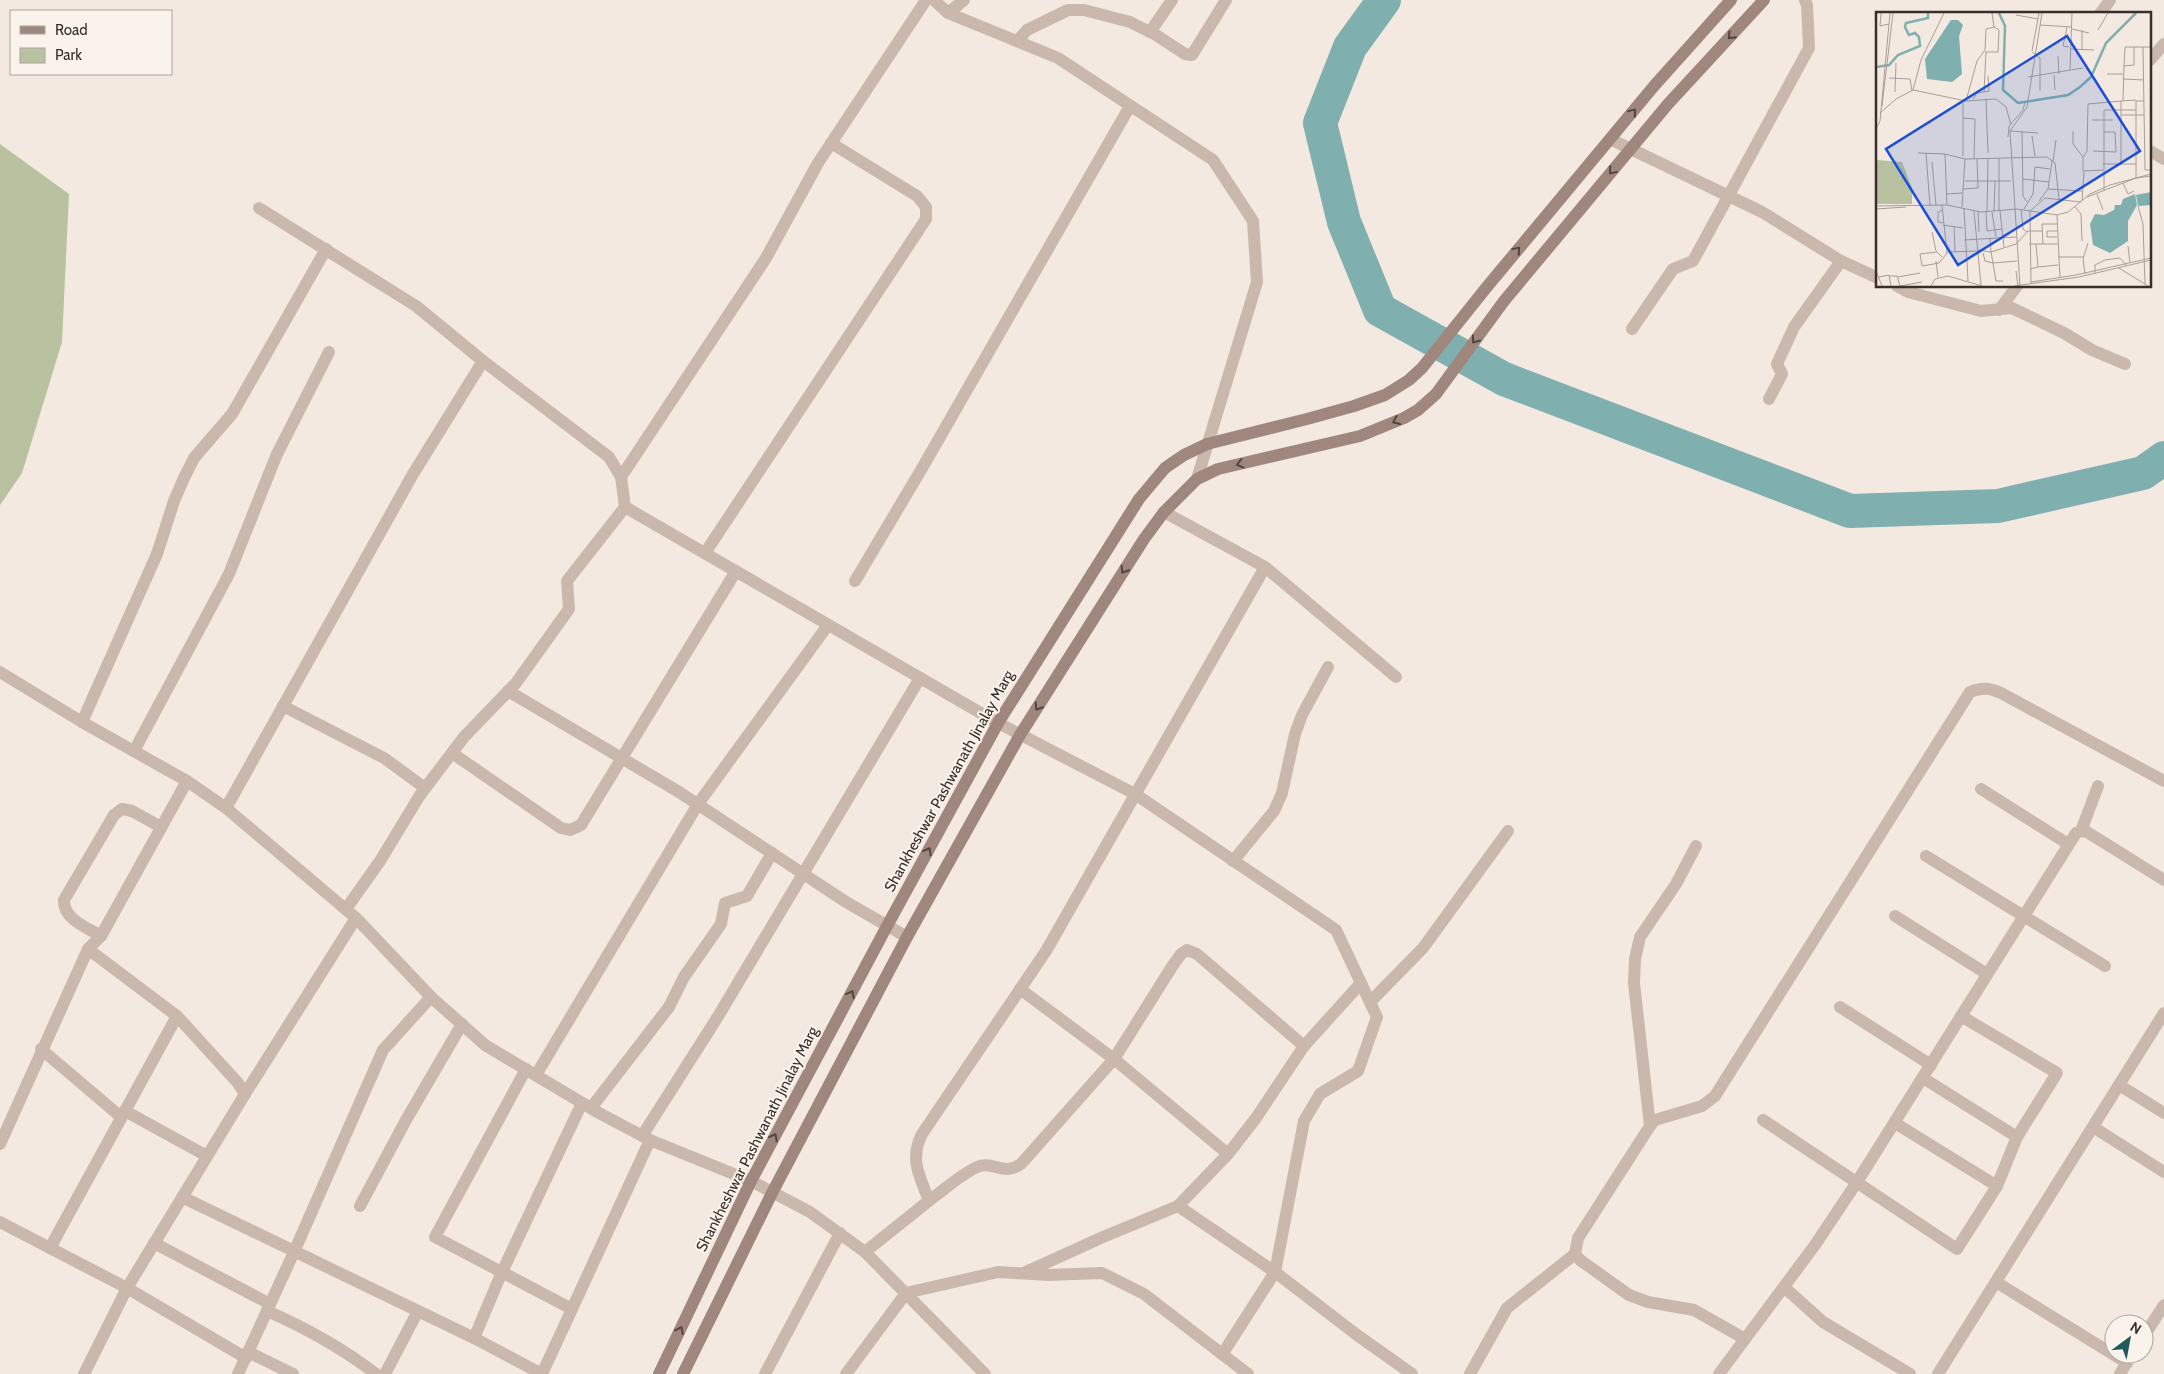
<svg xmlns="http://www.w3.org/2000/svg" width="2164" height="1374" font-family="Cabin,sans-serif">
<style>
.green{fill:#b8c2a0}
.lines{fill:none;stroke-linecap:round;stroke-linejoin:round}
.river{stroke:#7fb0af;stroke-width:34}
.minor{stroke:#cbb8ac;stroke-width:12}
.tertiary{stroke:#cbb8ac;stroke-width:12}
.secondary{stroke:#9f877d;stroke-width:12}
.oneway{stroke:#52443f}
.labels{text-anchor:middle;dominant-baseline:central;stroke-width:4;stroke-linejoin:round;paint-order:stroke}
.street-label{font-size:15px;fill:#392e2a;stroke:#faf3ec}
.inset-river{fill:none;stroke:#7fb0af;stroke-width:2.5}
.inset-road{fill:none;stroke:#a99e97;stroke-width:1}
.view{fill:#1d4ed8;fill-opacity:0.15;stroke:#1d4ed8;stroke-width:2.5}
.inset-edge{fill:none;stroke:#392e2a;stroke-width:2.5}
</style>
<rect width="100%" height="100%" fill="#f3e9e0"/>
<!-- green -->
<path class="green" d="M0,144L69,194L62,342L22,473L0,505Z"/>
<g class="lines">
<!-- river -->
<path class="river" d="M1384,0L1350,47L1320,123L1344,222L1380,310L1504,379L1850,511L1998,506L2143,473L2164,458"/>
<!-- minor -->
<g class="minor">
<path d="M948,13L964,0"/>
<path d="M2100,14L2110,0"/>
<path d="M1150,32L1172,0"/>
<path d="M1017,41L1027,30L1068,10H1084L1130,22L1156,35L1185,54L1192,55L1226,0"/>
<path d="M2150,60L2164,44"/>
<path d="M1610,139L1762,212L1841,261L1878,278"/>
<path d="M2150,151L2164,159"/>
<path d="M259,208L416,306L483,361"/>
<path d="M1897,286L1908,292L1981,311L2012,308L2064,333L2092,350L2125,364"/>
<path d="M1999,310L2017,286"/>
<path d="M1632,329L1673,269L1693,261L1809,48L1807,5L1805,0"/>
<path d="M1769,399L1782,374L1777,364L1794,327L1841,261"/>
<path d="M621,477L766,258L818,163L926,0"/>
<path d="M625,507L998,723L1135,794L1336,930L1377,1017L1358,1071L1320,1094L1304,1121L1275,1272L1223,1353"/>
<path d="M1164,512L1265,567L1396,677"/>
<path d="M705,553L926,219V207L917,196L831,143"/>
<path d="M855,581L921,470L1130,106"/>
<path d="M508,691L679,792L846,902L907,937"/>
<path d="M283,706L384,758L425,788"/>
<path d="M82,722L157,554L174,501L184,478L194,458L232,414L326,249"/>
<path d="M134,751L229,574L277,454L329,352"/>
<path d="M452,753L561,828L570,830L581,825L736,571"/>
<path d="M1981,789L2068,844"/>
<path d="M226,808L413,474L483,361L609,457L621,477L625,507L567,581L569,609L516,683L464,737L420,795L380,861L346,909"/>
<path d="M2081,831L2098,786"/>
<path d="M1926,856L2105,966"/>
<path d="M1233,861L1274,811L1282,793L1295,734L1302,715L1328,667"/>
<path d="M1895,916L1987,974"/>
<path d="M101,936C86,927 63,919 64,900L114,815L122,809L132,811L161,827"/>
<path d="M88,949L177,1016L238,1083L245,1094"/>
<path d="M1020,989L1114,1059L1228,1154"/>
<path d="M1370,1002L1423,948L1508,831"/>
<path d="M1840,1007L1931,1065"/>
<path d="M41,1049L121,1117"/>
<path d="M526,1069L435,1237L572,1309L542,1374"/>
<path d="M536,1075L698,804L828,625"/>
<path d="M1923,1078L2017,1137"/>
<path d="M2119,1085L2164,1113"/>
<path d="M591,1108L669,1007L684,977L721,924L725,903L747,896L772,853"/>
<path d="M125,1111L207,1156"/>
<path d="M1763,1120L1957,1249L1997,1186L2017,1137L2057,1073L1961,1016"/>
<path d="M1895,1123L1997,1186"/>
<path d="M1650,1126L1634,983L1635,959L1640,937L1676,884L1696,846"/>
<path d="M2093,1127L2164,1172"/>
<path d="M642,1136L717,1018L920,678"/>
<path d="M0,1144L88,949L101,936L187,781"/>
<path d="M182,1197L474,1338L542,1374"/>
<path d="M929,1201C920,1176 909,1160 922,1134L1046,951L1265,567"/>
<path d="M360,1206L406,1120L462,1024"/>
<path d="M1178,1206L1275,1272L1357,1335L1412,1374"/>
<path d="M0,1222L127,1288L246,1358"/>
<path d="M154,1243L270,1304"/>
<path d="M50,1248L177,1016"/>
<path d="M865,1252C887,1234 909,1217 931,1199C945,1189 959,1176 975,1168C992,1159 1003,1177 1021,1164L1114,1059L1173,965L1181,954L1187,950L1197,954L1304,1046"/>
<path d="M1026,1272L1103,1237L1178,1206L1228,1154L1256,1118L1304,1046L1361,983"/>
<path d="M1996,1282L2127,1363"/>
<path d="M1784,1287L1823,1322L1910,1374"/>
<path d="M572,1309L650,1140"/>
<path d="M267,1311C306,1328 342,1348 376,1374"/>
<path d="M2144,1336L2164,1305"/>
<path d="M474,1338L502,1272L582,1103"/>
<path d="M1745,1339L1694,1310L1648,1302L1629,1295L1580,1260L1575,1254L1578,1238L1650,1126L1655,1120L1702,1106L1715,1096L1970,692C1982,687 1990,688 2001,693L2164,781"/>
<path d="M248,1352L293,1374"/>
<path d="M84,1374L127,1288L245,1094L356,918"/>
<path d="M238,1374L294,1252L383,1050L431,997"/>
<path d="M385,1374L418,1311"/>
<path d="M765,1374L840,1233"/>
<path d="M846,1374L906,1293L998,1272L1048,1275L1102,1273L1144,1294L1248,1374"/>
<path d="M1470,1374L1507,1308L1575,1254"/>
<path d="M1719,1374L1815,1245L1857,1182L2076,833L2081,831L2087,832L2164,880"/>
<path d="M1938,1374L2164,1013"/>
<path d="M2120,1374L2132,1354"/>
</g>
<!-- tertiary -->
<g class="tertiary">
<path d="M934,0L948,13L1058,58L1213,160L1253,221L1257,282L1197,479"/>
<path d="M0,672L82,722L187,781L226,808L356,918L431,997L485,1045L599,1113L650,1140L751,1181L810,1212L865,1252L985,1374"/>
</g>
<!-- secondary -->
<g class="secondary">
<path d="M659,1374L751,1181L887,926L998,723L1139,499L1165,468L1184,455L1207,444L1307,419L1354,406L1385,395L1409,380L1422,368L1486,288L1654,86L1731,0"/>
<path d="M683,1374L772,1193L907,937L1020,735L1144,539L1164,512L1197,479L1218,469L1360,436L1404,418L1418,410L1436,394L1504,301L1668,104L1764,0"/>
</g>
</g>
<!-- one-way arrows -->
<defs><path id="oneway-chevron" d="M-2-3.5L2.5 0L-2 3.5" fill="none" stroke-width="1.6" stroke-linecap="round" stroke-linejoin="round" transform="scale(1.25)"/></defs>
<g class="oneway">
<use href="#oneway-chevron" transform="translate(1731 36) rotate(133)"/>
<use href="#oneway-chevron" transform="translate(1633 112) rotate(-50)"/>
<use href="#oneway-chevron" transform="translate(1612 171) rotate(130)"/>
<use href="#oneway-chevron" transform="translate(1517 250) rotate(-50)"/>
<use href="#oneway-chevron" transform="translate(1475 340) rotate(126)"/>
<use href="#oneway-chevron" transform="translate(1396 421) rotate(156)"/>
<use href="#oneway-chevron" transform="translate(1240 464) rotate(166)"/>
<use href="#oneway-chevron" transform="translate(1124 570) rotate(122)"/>
<use href="#oneway-chevron" transform="translate(1038 707) rotate(122)"/>
<use href="#oneway-chevron" transform="translate(928 851) rotate(-61)"/>
<use href="#oneway-chevron" transform="translate(851 994) rotate(-62)"/>
<use href="#oneway-chevron" transform="translate(774 1137) rotate(-62)"/>
<use href="#oneway-chevron" transform="translate(680 1330) rotate(-64)"/>
</g>
<g class="labels">
<!-- street labels -->
<g class="street-label">
<text transform="translate(949 781) rotate(-61)">Shankheshwar Pashwanath Jinalay Marg</text>
<text transform="translate(757 1139) rotate(-63)">Shankheshwar Pashwanath Jinalay Marg</text>
</g>
</g>
<!-- overview -->
<g transform="translate(1876 12)">
<rect width="275" height="275" fill="#f3e9e0"/>
<path d="M1,148L26,150L36,176V192H0Z" fill="#b8c2a0"/>
<path d="M75,8H82L87,13L83,24L86,62L76,70L51,67L49,47ZM275,180V193L262,194L260,183ZM259,182L261,193L252,209V229L234,241L217,233L214,212L219,202L228,203L238,198L239,193H245L247,187Z" fill="#7fb0af"/>
<path class="inset-river" d="M123,1L129,14L127,78L142,91L192,83L204,75L215,65L230,31L260,1M0,55L13,53L22,43L44,34L43,25L39,21L33,23L29,15L30,11L52,6V1"/>
<path class="inset-road" d="M5,1L4,14L13,12M140,3L162,7M164,13L195,15M191,15L187,34L193,35M196,17L213,21M206,18V37M222,18L232,1M258,35V53L248,54L249,35H275M267,35L269,158H275M194,37L218,38M156,39L163,1M109,40H122L123,18L118,15L116,1M156,40L164,46V79M182,44L183,62M194,58L196,1M231,62H247M178,63L179,78M152,65L207,56M13,66L34,67L36,79M247,67L268,68M37,78L45,48L68,1M19,80L20,51M108,80L110,40M97,87L101,81L113,79L112,64M110,87L112,141M90,89L101,49L109,38L110,17L118,15M247,89L248,54M6,94L17,1M4,101L20,87L37,78L90,89L120,87L130,95L135,113M245,103H268M87,106L99,107L98,147M216,108H237M0,117L4,109L14,1M134,119L162,121M146,119L147,184L151,190M197,119V132L207,145M156,124L159,144M132,125L133,114L147,98L149,90M217,139L240,140L239,120H228M42,141L69,142M50,141L54,194M87,144V88M123,146V199M89,147L171,145L179,151L183,187M56,150L60,193M177,150L180,128M227,152H260M245,153V89L260,88M227,158L207,159V145L211,139L212,92L245,89M260,166V89H268M147,167L173,170M89,169H135M247,171L252,182L258,179M87,177L102,176L101,147M172,177L206,179M228,179V98H260M71,182L86,181M221,182L227,198M211,185L260,166L275,164M163,189L172,177L176,149M206,189L208,160M66,193L71,241M71,193L69,142L89,147L86,195M0,194L71,193L105,200L141,197L181,203L192,200L214,182L234,173L275,162M262,194L267,212L269,272M199,195L205,202L206,229M88,196L92,269M0,197L30,195M145,197L147,217L151,220M148,197L157,182L159,155L174,157M67,198L62,200V210L67,211M98,199L105,273M102,199L103,220M118,199L119,169M124,199L126,217M110,200L111,219L126,217L128,235M111,200L112,146M116,200L120,225M181,203L184,266M67,213L87,216M78,214L79,239M56,220L60,239L66,245M181,225H171V219H182M114,226L115,240L140,232L152,219H166M88,228L140,225M153,232H182M167,232L166,212H181M252,234L254,251M102,238L115,240L117,251L141,249M61,240L44,242L46,254L63,251L72,240L102,239M107,241L109,249L117,251L120,269H127M182,245H208M60,249L62,265M162,255L182,253M243,256L272,274M154,257L162,255L160,232M0,259L6,274M140,259L142,274M219,261V253L229,248L244,246L250,253M209,262L207,247L212,231M13,264H21L24,274L46,270M3,265L13,263L15,274M22,265L44,261M155,270L200,263L275,246M155,271L154,199L169,186L205,190M55,274L59,267L72,264L106,274M138,274L203,265L275,248M144,274L134,119L151,95L166,1"/>
<path class="view" d="M191,24L264,139L82,253L10,137Z"/>
<rect width="275" height="275" class="inset-edge"/>
</g>
<!-- legend -->
<rect x="10" y="10" width="162" height="65" fill="#faf3ec" stroke="#ada49e"/>
<rect x="20" y="26" width="25" height="8" fill="#9f877d" stroke="#ada49e"/>
<text x="55" y="35" font-size="15" fill="#392e2a">Road</text>
<rect x="20" y="48" width="25" height="15" fill="#b8c2a0" stroke="#ada49e"/>
<text x="55" y="60" font-size="15" fill="#392e2a">Park</text>
<!-- north arrow -->
<g transform="translate(2129 1339) rotate(32)"><circle r="24" fill="#faf3ec" stroke="#ada49e"/>
<path d="M0-4L9 19L0 12L-9 19Z" fill="#205a5a"/>
<text y="-8" font-size="14" font-weight="bold" text-anchor="middle" fill="#392e2a">N</text>
</g>
</svg>
